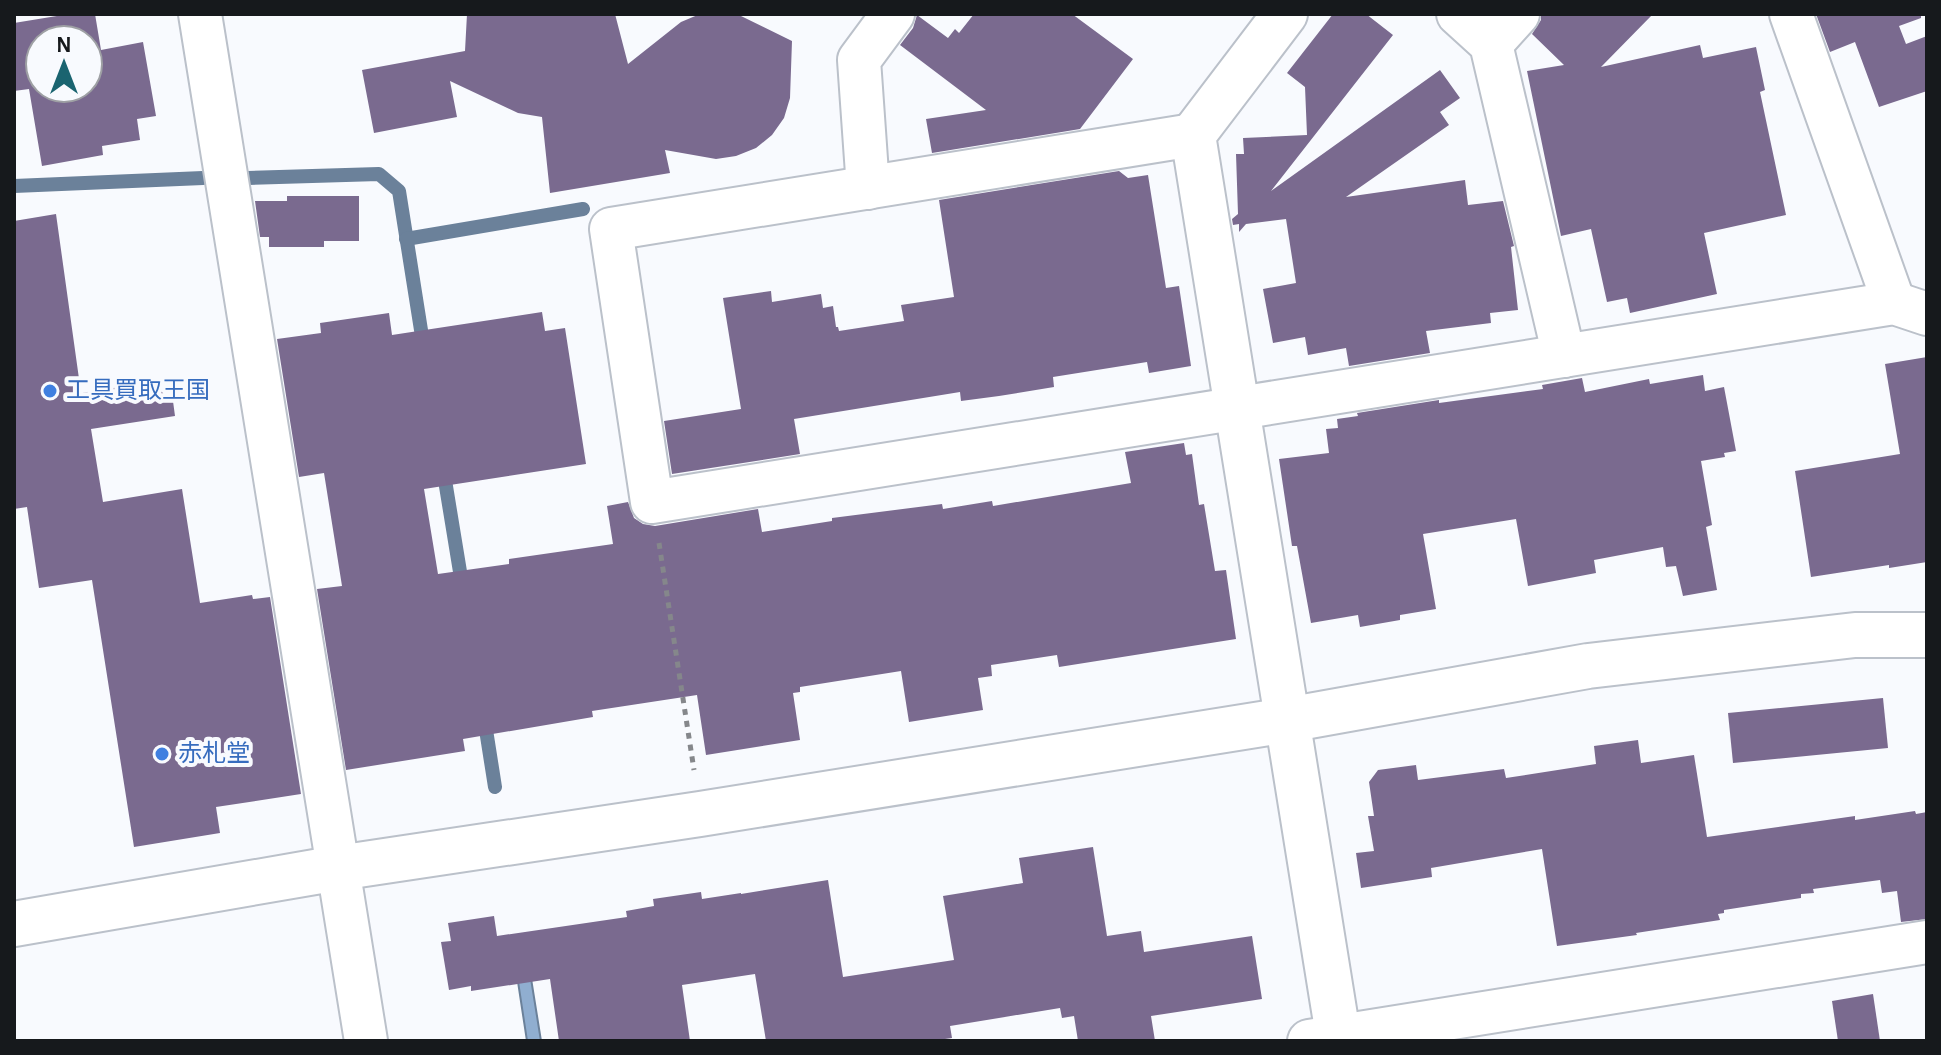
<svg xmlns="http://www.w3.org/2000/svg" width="1941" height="1055" font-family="'Alegreya Sans','Noto Sans JP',sans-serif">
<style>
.water{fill:#90aed0;stroke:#6b819a;stroke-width:2}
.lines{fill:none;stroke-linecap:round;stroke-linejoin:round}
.stream{stroke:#6b819a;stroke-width:14}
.building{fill:#7a6a8f;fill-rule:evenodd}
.street-casing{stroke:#bbc1ca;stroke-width:46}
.secondary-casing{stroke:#bbc1ca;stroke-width:48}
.path{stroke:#85878b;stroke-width:5;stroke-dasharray:6 6;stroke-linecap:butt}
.street{stroke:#fff;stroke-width:42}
.secondary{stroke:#fff;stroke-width:44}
.shop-dot{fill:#3f7fe0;stroke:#f8fafe;stroke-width:3}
.labels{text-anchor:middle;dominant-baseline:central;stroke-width:8;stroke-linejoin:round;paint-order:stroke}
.shop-label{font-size:24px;fill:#366cbe;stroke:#f8fafe;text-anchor:start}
</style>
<rect width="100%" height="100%" fill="#f8fafe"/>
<!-- water -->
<path class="water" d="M525,941L541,1041H527L512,942Z"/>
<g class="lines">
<!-- stream -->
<g class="stream">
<path d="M248,178L379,174L399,191L424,349"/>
<path d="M14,186L203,178"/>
<path d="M406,239L583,209"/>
<path d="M443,468L463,590"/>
<path d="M484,717L495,787"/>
</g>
</g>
<!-- building -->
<g class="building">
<path d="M69,14H95L101,50L143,42L156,116L137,119L140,140L102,146L103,155L42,166L29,89L14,91V23ZM40,40H88V88H40Z"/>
<path d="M467,14H615L628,64L681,22L700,14L741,16L792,41L790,98L784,118L772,135L756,148L736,156L716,159L665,150L670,173L550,193L542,117L518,113L450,81L457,117L374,133L362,70L465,51Z"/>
<path d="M974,14H1072L1133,59L1080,129L932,153L926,119L986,110L900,45L913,28L917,15L948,38L955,29L959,33Z"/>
<path d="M1333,14H1366L1393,35L1271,191L1440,70L1460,98L1440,112L1449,125L1346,197L1465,180L1468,205L1503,201L1514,246L1511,247L1518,310L1490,313L1491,323L1426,331L1430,353L1349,366L1346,348L1308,355L1305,337L1273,343L1263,289L1296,283L1286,219L1246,224L1239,232V224L1233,225L1232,219L1238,214L1236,154H1244L1243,138L1307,135L1305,87L1287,73Z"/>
<path d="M1541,14H1653L1601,67L1700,45L1703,58L1756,47L1765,90L1760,92L1786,215L1704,233L1717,294L1630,313L1627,298L1607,302L1591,229L1561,236L1527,71L1564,65L1532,34L1541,20Z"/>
<path d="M1816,14H1921V18L1899,26L1906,44L1927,36V91L1879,107L1855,42L1830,52Z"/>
<path d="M1119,171L1128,178L1148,175L1166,288L1179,286L1191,366L1149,373L1147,362L1053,377L1054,387L999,396L961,401L960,392L794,419L800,454L672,474L664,421L741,409L723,298L771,291L772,302L821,294L823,308L833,306L836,327H838L839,331L904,321L901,305L954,297L939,200Z"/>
<path d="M287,196H359V241H324V247H269V237H260L255,201H287Z"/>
<path d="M56,214L81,393L170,379L175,416L91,429L103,502L182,489L200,603L252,595L253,599L270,597L301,794L216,807L220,833L134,847L92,580L39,588L27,507L14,509V221Z"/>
<path d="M542,312L545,331L565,328L586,464L424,489L438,574L509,564V559L613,544L607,506L628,502L634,518L643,524L655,526L758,509L762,532L832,521V518L942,504L943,509L992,501L993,506L1131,483L1125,452L1184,443L1186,455L1192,454L1199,505L1204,504L1215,571L1226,570L1236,639L1059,667L1057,655L991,665L992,676L978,678L983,710L909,722L901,671L800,687V692L793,693L800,740L706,755L697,695L592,711L593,717L463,739L465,751L346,770L317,589L342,586L324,473L299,477L277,339L321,333L320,323L389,313L392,335Z"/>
<path d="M1927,357V562L1889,568V565L1811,577L1795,471L1900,454L1885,364Z"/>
<path d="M1703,375L1705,391L1724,387L1736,451L1724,453L1725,457L1701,461L1712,525L1706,527L1717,590L1683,596L1676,566L1666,567L1663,547L1594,560L1596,573L1528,586L1516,519L1423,534L1436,609L1400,615V620L1360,627L1358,615L1311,623L1297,546H1292L1279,459L1329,453L1326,429L1338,428L1337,419L1358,416L1357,413L1439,400V403L1543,389L1542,385L1582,378L1585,392L1649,379L1650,384Z"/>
<path d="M1883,698L1888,748L1733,763L1728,713Z"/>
<path d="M1638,740L1641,763L1694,755L1707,837L1855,816V820L1915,811L1916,814L1927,812V919L1901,922L1897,891L1882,893L1880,880L1813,889L1814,893L1801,894V898L1724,910V913L1718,914L1720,920L1636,933L1637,935L1557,946L1542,849L1431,868L1432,877L1361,888L1356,853L1374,851L1368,816H1374L1369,782L1378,770L1416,765L1418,780L1504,769L1506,778L1596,764L1594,746Z"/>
<path d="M1093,847L1107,936L1141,931L1144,952L1252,936L1262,999L1151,1016L1155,1041H1078L1074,1016L1062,1018L1060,1008L950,1026L952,1038L931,1041H766L755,974L682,985L690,1041H559L550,979L471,991V986L449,990L441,942L451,941L448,923L494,916L497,936L627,917L626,911L654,906L653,899L701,892L702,899L741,893V894L828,880L843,977L954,960L943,896L1023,883L1019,858Z"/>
<path d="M1873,994L1880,1041H1838L1832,1001Z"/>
</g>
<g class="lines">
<defs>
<g id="street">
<path d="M200,14L366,1041"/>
<path d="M1458,14L1491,44L1564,356"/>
<path d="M1791,14L1894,303"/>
<path d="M1491,44L1518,14"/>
<path d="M1193,135L611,229L652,502L1894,303L1927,314"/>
<path d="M868,188L859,60L893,14"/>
<path d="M1309,1041L1927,942"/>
</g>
<g id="secondary">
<path d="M1285,14L1193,135L1339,1041"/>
<path d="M14,924L338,868L700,814L1287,720L1588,666L1855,635H1927"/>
</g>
</defs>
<!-- street casing -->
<use href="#street" class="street-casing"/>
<!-- secondary casing -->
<use href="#secondary" class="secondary-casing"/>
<!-- path -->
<path class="path" d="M659,543L694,770"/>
<!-- street -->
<use href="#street" class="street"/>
<!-- secondary -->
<use href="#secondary" class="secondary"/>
</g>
<!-- markers -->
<g class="shop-dot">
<circle cx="50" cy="391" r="8"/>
<circle cx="162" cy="754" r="8"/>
</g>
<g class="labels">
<!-- shop labels -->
<g class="shop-label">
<text x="66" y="391">工具買取王国</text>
<text x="178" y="754">赤札堂</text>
</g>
</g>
<!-- border -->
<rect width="1941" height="1055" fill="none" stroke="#16191c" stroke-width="32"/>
<!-- north arrow -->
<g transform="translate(64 64)"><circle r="38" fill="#f8fafe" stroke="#9ea0a4" stroke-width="2"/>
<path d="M0-6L14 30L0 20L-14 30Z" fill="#1a6470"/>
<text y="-12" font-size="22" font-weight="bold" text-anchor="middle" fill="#16191c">N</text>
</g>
</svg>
